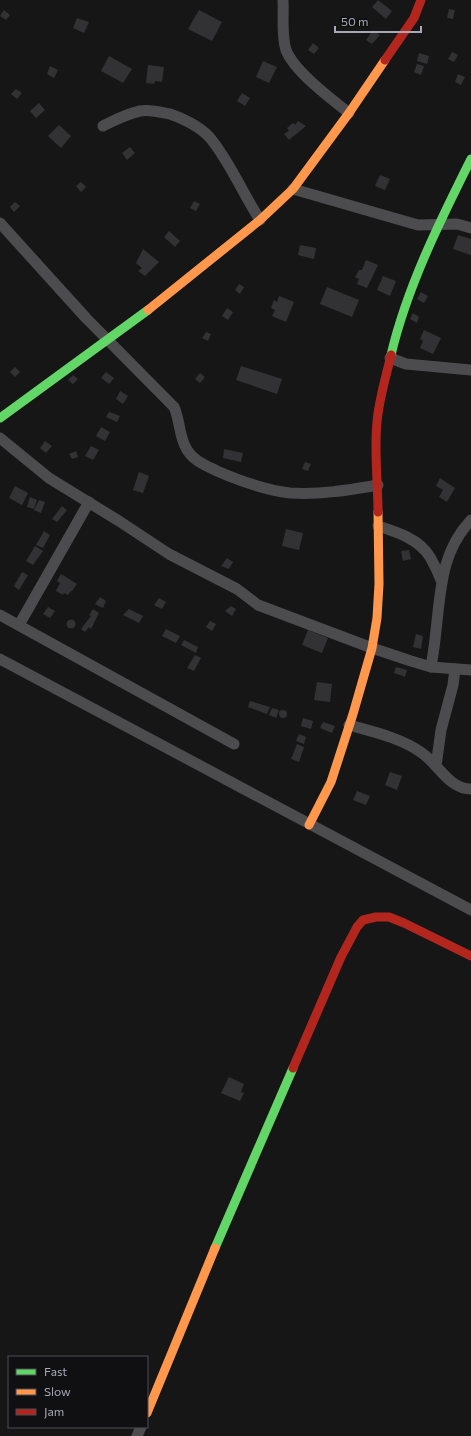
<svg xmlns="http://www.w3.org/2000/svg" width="471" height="1436" font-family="Commissioner,sans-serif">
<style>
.building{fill:#323234}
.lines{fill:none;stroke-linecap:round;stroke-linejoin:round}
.street{stroke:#4c4c4f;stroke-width:11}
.fast{stroke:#63d668;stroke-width:9}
.slow{stroke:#ff974d;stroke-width:9}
.jam{stroke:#b3261e;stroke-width:9}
</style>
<rect width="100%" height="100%" fill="#161616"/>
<!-- building -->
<g class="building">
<path d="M378,0L392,11L386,19L372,7Z"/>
<path d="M449,9L455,10L453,19L447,18Z"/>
<path d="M4,10L10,15L6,20L0,16Z"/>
<path d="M199,10L222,22L212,41L188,29Z"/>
<path d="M77,18L89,22L84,33L73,28Z"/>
<path d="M373,30L380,35L372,44L366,40Z"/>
<path d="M313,43L319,48L314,54L308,50Z"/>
<path d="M452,52L458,55L454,62L448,59Z"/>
<path d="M419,53L429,56L427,64L417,61Z"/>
<path d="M109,56L132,69L123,83L101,71Z"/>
<path d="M263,61L277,67L269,83L256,77Z"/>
<path d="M417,64L424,66L421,75L414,72Z"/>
<path d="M148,65L164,67L162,82L155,81L154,84L146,83Z"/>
<path d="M50,66L58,70L54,78L47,74Z"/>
<path d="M458,74L465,77L461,85L455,82Z"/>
<path d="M16,89L22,93L17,99L11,94Z"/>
<path d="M242,93L250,98L245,106L237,101Z"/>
<path d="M39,103L45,110L36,118L30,111Z"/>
<path d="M298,121L306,126L289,140L284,134L289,131L287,128L293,123L295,125Z"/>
<path d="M59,125L71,136L61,148L48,136Z"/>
<path d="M130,147L135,153L127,160L122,153Z"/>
<path d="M380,175L390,179L385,190L375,186Z"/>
<path d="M81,182L86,187L81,192L76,186Z"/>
<path d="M194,201L200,204L196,211L190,208Z"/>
<path d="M15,202L20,206L14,212L10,207Z"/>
<path d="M169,231L180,241L175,247L164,237Z"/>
<path d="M458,235L471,239V255L453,249Z"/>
<path d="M300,245L316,248L314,259L298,255Z"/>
<path d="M143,249L159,262L145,276L138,271L142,268L136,263Z"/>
<path d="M366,260L378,265L367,288L357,284L359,279L355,277L359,270H362Z"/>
<path d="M383,276L396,281L390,296L377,290Z"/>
<path d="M239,284L244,287L240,294L235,290Z"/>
<path d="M327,287L359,300L352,317L320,304Z"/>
<path d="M421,292L428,296L424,303L417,299Z"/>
<path d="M279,296L294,302L286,322L272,316L275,310L271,308L274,300L277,302Z"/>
<path d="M227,308L233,312L228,320L222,316Z"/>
<path d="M413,313L419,317L417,323L410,319Z"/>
<path d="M424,330L441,338L433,354L420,348L423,341L420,339Z"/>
<path d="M206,332L211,334L208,341L202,338Z"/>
<path d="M241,366L282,379L277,394L236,380Z"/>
<path d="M15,367L20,372L15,377L10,372Z"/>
<path d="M106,372L114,378L109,384L101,378Z"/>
<path d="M200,373L205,377L200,383L195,379Z"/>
<path d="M73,375L78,379L73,384L68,380Z"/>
<path d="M120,391L128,396L123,404L116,399Z"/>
<path d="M109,412L120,416L117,422L106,417Z"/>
<path d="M101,427L110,432L105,441L96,436Z"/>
<path d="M45,441L52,446L46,453L40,448Z"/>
<path d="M91,446L99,450L93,460L85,456Z"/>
<path d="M224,449L243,453L241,462L223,458Z"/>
<path d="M76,451L78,457L72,459L69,454Z"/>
<path d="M305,462L311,464L308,471L302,469Z"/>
<path d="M139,472L149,476L143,493L133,490Z"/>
<path d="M440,478L455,488L447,502L439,497L443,490L436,486Z"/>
<path d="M15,486L28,493L22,505L9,498Z"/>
<path d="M30,497L37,500L34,509L27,507Z"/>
<path d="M39,500L45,502L41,513L34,510Z"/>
<path d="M62,506L67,510L57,522L52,519Z"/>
<path d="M286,529L303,533L299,550L282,546Z"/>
<path d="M44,531L50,535L43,548L36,545Z"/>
<path d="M35,546L43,551L33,565L26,561Z"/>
<path d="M409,550L411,559L403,561L401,551Z"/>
<path d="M227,558L233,562L229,569L221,566Z"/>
<path d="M22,572L28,575L19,590L14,586Z"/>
<path d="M61,574L77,584L72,591H71L68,595L64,593L63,595L56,591L60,583L57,581Z"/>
<path d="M100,597L106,601L103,608L95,604Z"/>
<path d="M159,598L166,602L162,609L154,605Z"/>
<path d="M231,606L236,609L232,616L225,611Z"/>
<path d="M48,607L55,611L50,618L43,614Z"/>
<path d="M93,609L99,613L91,629L89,627L85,632L81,629L91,616L89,615Z"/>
<path d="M129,609L143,616L139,623L123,615Z"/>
<circle cx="71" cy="624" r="4.5"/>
<path d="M210,621L216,624L212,631L206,627Z"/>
<path d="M166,629L180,636L176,643L162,636Z"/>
<path d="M308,630L328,638L322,653L302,645Z"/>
<path d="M416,634L423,636L421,649L413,647Z"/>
<path d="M184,640L198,647L196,653L181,645Z"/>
<path d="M195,655L201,658L194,671L187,668Z"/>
<path d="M396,667L407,670L405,677L394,673Z"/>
<path d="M317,682L332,684L330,702L314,700Z"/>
<path d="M250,701L270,707L267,714L248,707Z"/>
<path d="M272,708L279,710L276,718L269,715Z"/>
<circle cx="283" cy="714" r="4"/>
<path d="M303,718L313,721L311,729L301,726Z"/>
<path d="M323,722L335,726L332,733L320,728Z"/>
<path d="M299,734L306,737L304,744L296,741Z"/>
<path d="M297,744L304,747L299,762L291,759Z"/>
<path d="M390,772L402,776L397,790L385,785Z"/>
<path d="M357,791L370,796L366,805L353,800Z"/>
<path d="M229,1077L244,1084L241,1092L244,1093L240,1101L221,1093Z"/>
</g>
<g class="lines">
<!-- street -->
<g class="street">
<path d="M283,0C284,16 281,34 286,50C294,71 331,99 349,113"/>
<path d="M103,126C115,120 126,114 140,111C149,109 160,112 170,114C184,119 201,127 211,139C231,164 243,194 260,220"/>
<path d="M293,189L418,225L457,224L471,228"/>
<path d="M0,223L86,318L174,407C180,420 179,436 186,448C192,460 205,465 217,471C240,481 265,490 290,493C320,495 349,490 378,485"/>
<path d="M390,358L406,364L471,370"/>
<path d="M0,438L49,478L119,521L169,554L237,589L258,605L372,648L411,661L431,667L471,670"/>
<path d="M378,526C397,532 419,539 430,557C434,564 438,572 441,580"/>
<path d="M0,615L234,744"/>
<path d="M19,625L89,502"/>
<path d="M0,659L471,910"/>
<path d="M431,667C433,655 435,642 436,630C441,589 441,552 471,520"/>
<path d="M349,725C374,732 401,738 422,753C438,764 449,789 471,789"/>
<path d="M436,766L441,730L453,685L455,669"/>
<path d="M137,1436L141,1427"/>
</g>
<!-- fast -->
<g class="fast">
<path d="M391,355C407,287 440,221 471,159"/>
<path d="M0,418L148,310"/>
<path d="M215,1248L293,1068"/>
</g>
<!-- slow -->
<g class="slow">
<path d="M148,310L260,220L293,189L349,113L385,60"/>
<path d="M309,825L331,782L353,714L372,648L377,618L379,584L378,512"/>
<path d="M147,1413L215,1248"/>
</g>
<!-- jam -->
<g class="jam">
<path d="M385,60L414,18L421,0"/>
<path d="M378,512C378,482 374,451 377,422C379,399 386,377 391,355"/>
<path d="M293,1068L341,957L357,927L363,920L376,917H389L404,923L471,956"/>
</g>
</g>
<!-- legend -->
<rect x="8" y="1356" width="140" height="72" fill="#101012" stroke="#4c4d54"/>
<rect x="16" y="1369" width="20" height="6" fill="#63d668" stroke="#4c4d54"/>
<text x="44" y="1376" font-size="12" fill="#a7a8b6">Fast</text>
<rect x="16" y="1389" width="20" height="6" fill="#ff974d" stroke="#4c4d54"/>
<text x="44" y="1396" font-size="12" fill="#a7a8b6">Slow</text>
<rect x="16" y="1409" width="20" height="6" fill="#b3261e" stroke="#4c4d54"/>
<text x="44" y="1416" font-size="12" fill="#a7a8b6">Jam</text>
<!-- scale -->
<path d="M335 26v6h86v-6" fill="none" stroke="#a7a8b6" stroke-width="2"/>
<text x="341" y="26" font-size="12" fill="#a7a8b6" stroke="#101012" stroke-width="3" paint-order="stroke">50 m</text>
</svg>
